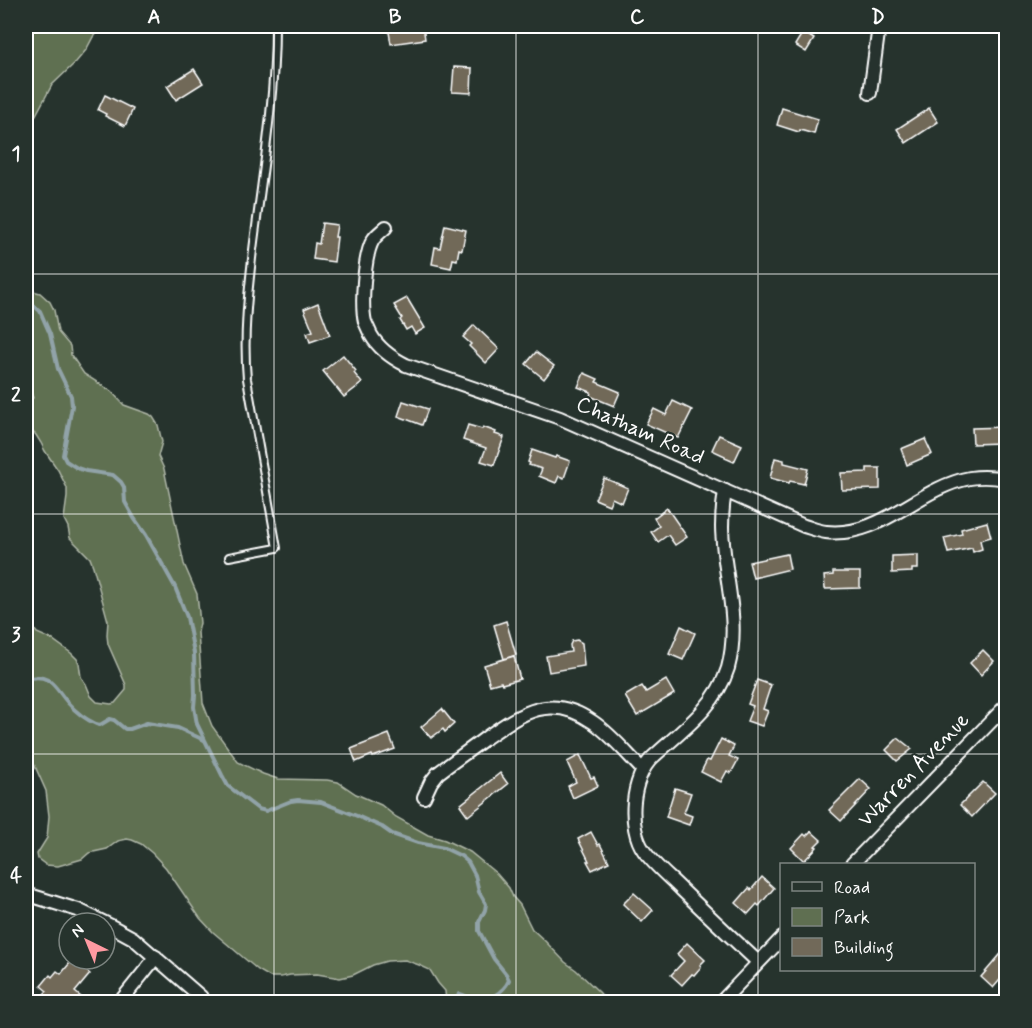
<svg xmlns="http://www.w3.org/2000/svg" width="1032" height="1028" font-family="Mynerve,sans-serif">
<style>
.green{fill:#5f6f51;stroke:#afb7a8;stroke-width:1.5}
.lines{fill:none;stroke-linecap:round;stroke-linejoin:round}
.stream{stroke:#91a3a8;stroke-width:4}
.building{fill:#716959;stroke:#fff;stroke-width:1.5}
.service-casing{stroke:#fff;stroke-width:10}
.minor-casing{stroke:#fff;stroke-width:16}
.service{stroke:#26332d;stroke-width:6}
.minor{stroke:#26332d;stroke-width:12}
.grid{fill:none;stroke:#fff;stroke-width:1.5;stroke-opacity:0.55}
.labels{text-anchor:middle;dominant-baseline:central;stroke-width:4.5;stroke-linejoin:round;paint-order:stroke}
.street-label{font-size:22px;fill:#fff;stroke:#26332d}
.neatline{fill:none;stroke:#fff;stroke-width:2}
.grid-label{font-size:20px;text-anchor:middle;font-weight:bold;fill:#fff}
</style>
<rect width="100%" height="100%" fill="#26332d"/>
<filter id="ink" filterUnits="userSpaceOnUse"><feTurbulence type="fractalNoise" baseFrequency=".0167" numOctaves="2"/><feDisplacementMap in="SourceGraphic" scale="12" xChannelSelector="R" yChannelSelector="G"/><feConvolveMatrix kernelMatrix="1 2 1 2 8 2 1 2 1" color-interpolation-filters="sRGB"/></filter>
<g filter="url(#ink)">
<!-- green -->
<g class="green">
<path d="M26,26H101L93,37L86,50L76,62L52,85L31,124L26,155Z"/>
<path d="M26,289L40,293L50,302L54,310L58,332L70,346L71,355L84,374L111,391L124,405L149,414L153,417L158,425L162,442L158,456L164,469L184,564L197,594L200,623L198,632L203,703L212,726L238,762L263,774L278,779L327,780L338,782L356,794L381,805L396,817L428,835L445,840L470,852L497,874L509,888L513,897L520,905L532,929L545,941L565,962L576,970L600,993L606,1002H446L445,991L438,983L430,970L419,965L405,960L387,961L373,965L353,975L340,978L317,974L290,975L281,977H270L258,970L213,932L200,918L166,868L152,853L141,844L132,840L127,839L118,841L107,849L89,853L82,859L58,866L46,865L38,859L37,854L47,838L49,816L46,791L26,746V618L37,633L53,640L71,653L77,659L79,663L81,677L86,684L91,696L97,702L111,704L115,703L126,690V685L108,644L107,635L108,621L93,566L90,558L70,538L68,527L64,519L67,497V488L58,470L45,451L41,443L36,435L26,426V402L33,398L30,389L26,384Z"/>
</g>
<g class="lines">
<!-- stream -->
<g class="stream">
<path d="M26,299L40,311L50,334L58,369L71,396L72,406L63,455L66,461L77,468L86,471L113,475L121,482L124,487L125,502L134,518L146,535L175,587L187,617L194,653L195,695L194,707L197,724L222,775L228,786L258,809L266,811L291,801L298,800L321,802L357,816L382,827L392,834L418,843L444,848L461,856L468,862L475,875L479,892L486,904L485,910L479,922V931L494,959L506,974L509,980C504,992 486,1004 473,1000C468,998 465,995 460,994L455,999L454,1002"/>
<path d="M26,679C51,672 54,687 68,703C76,712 85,719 96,724L100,725L110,719L114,720L125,729H130L147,723L178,728L204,740"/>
</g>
</g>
<!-- building -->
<g class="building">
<path d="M388,26H423L425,39L391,44Z"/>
<path d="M803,32L814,39L806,52L795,45Z"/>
<path d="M454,67L472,68L471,93L452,92Z"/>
<path d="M194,69L203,83L176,100L167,86Z"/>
<path d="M105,95L133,109L125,126L105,116L106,114L98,110Z"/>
<path d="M782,108L818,119L814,134L800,130L799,132L777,125Z"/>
<path d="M929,108L938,122L906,143L897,129Z"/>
<path d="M322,223L337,225L335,237H337L334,262L313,259L315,243L319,244Z"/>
<path d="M445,225L466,230L462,250L459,249L457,260L453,259L451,268L432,264L435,247L440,248Z"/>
<path d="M407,298L425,328L415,334L411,327L406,330L400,320L402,318L394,305Z"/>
<path d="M318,303L330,335L310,342L307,333L313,331L304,309Z"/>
<path d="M474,325L499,349L486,363L469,346L471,344L463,337Z"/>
<path d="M536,352L554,366L544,379L526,364Z"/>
<path d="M343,355L356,371L354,373L362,383L344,397L323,371Z"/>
<path d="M584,373L598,379L596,382L620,392L614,406L590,396L591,392L578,387Z"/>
<path d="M403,401L428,409L422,425L398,416Z"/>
<path d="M673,401L692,410L678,438L646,424L654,409L666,415Z"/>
<path d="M468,425L482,429L483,427L496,432L495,434L504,437L494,465L481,461L486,448L463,440Z"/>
<path d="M1006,427V437H1000V443L973,444L972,428Z"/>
<path d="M719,435L742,445L734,462L725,458V456L712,450Z"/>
<path d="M925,439L932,454L907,465L901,449Z"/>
<path d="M532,450L555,458L556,456L570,461L564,478L559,476L556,483L539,476L542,469L529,465L530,463L528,462Z"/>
<path d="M775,458L784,460V463L808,469L804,484L790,481L789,483L770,478Z"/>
<path d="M867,468H880V489L842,490L841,473L867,472Z"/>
<path d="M604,478L628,488L622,503L612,498L609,505L595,499Z"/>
<path d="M667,508L687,537L675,545L668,535L658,542L651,532L659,526L654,518Z"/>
<path d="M987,522L991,537L980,540L982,549L973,552L972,548L948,553L944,538L962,534L961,529Z"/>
<path d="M787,554L790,569L753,578L749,562Z"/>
<path d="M918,555V569H912V572L892,573V556Z"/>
<path d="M833,572H860V588L825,589L824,576L833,575Z"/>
<path d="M506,621L516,655L504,659L494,625Z"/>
<path d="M681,626L695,633L683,660L669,654Z"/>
<path d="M577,640L582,643L584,666L549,672L546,656L571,652L570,645L572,641Z"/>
<path d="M983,650L994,661L981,675L970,663Z"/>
<path d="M514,656L520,679L502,684L501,682L490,685L484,665Z"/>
<path d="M666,680L674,694L637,716L625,696L642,686L646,692Z"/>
<path d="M757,680L771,685L763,709L768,711L762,726L747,721L753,706L748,704Z"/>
<path d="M442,709L454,724L445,732L443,729L431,738L421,727Z"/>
<path d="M389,734L395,749L373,757L372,755L356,762L351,749Z"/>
<path d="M898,738L912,749L897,761L886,750Z"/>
<path d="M721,739L734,746L729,756L738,760L731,773L727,771L721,782L701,772L707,760L710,761Z"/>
<path d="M580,755L591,778L594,777L598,786L573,798L568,786L576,782L567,762Z"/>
<path d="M500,773L508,784L468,816L460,805Z"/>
<path d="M860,779L871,789L841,821L829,810Z"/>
<path d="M983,782L995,793L972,817L960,805Z"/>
<path d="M675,788L691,793L684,813L692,816L689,825L666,817Z"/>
<path d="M811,831L821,840L815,846L817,847L804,861L791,848L804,834L806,836Z"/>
<path d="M591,832L598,845L600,844L609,862L592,870L587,861H589L578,839Z"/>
<path d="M762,877L774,888L759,906L757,904L748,914L736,903L749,888L751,890Z"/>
<path d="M634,893L653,910L642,922L623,904Z"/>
<path d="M687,943L705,960L700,965L701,967L694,975L692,974L682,985L671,975L684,961L677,954Z"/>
<path d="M1006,948V973L993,988L981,977Z"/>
<path d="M73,959L90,974L75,992L81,997L76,1002H36L47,991L41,986L50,975L52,977L57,971L61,974Z"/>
</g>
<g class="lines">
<defs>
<path id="service" d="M229,557L277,548L247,379C243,336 248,293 253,250C262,177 275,100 275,26"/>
<g id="minor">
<path d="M870,93L879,26"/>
<path d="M386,227C382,231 376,235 373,240C364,255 361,305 365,322C367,326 369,331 371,335C379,349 392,358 406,365L560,418L804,526C811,528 818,531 826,532C882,538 917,488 970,478C982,476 995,477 1006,479"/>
<path d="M725,491C723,503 722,515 722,527C723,575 741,620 728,668C716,707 681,731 653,757C631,777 627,827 644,851C654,865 669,877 682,890C707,914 732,938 758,962"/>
<path d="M424,797L431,782L438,773C454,761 471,749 487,737C523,712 551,693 593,722C611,734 627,754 643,770"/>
<path d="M852,864L1006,706"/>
<path d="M26,894L78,910L111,926L133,938L201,997"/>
<path d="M120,1002L156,957"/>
<path d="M721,1002L782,938"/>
</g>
</defs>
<!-- service casing -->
<use href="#service" class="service-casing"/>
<!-- minor casing -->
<use href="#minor" class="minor-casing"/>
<!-- service -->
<use href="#service" class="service"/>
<!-- minor -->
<use href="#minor" class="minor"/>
</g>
</g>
<!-- grid -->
<path class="grid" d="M274,26V1002M516,26V1002M758,26V1002M26,274H1006M26,514H1006M26,754H1006"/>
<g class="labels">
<!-- street labels -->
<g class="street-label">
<text transform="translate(640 431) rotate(24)">Chatham Road</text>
<text transform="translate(914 770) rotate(-46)">Warren Avenue</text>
</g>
</g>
<!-- margin -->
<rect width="1032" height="1028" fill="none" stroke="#26332d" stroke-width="66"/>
<!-- legend -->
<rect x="780" y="863" width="195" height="108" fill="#26332d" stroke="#7d8581" stroke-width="1.5"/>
<rect x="792" y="882" width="30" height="9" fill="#26332d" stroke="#7d8581" stroke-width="1.5"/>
<text x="834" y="893" font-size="18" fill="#ffffff">Road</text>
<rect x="792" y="908" width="30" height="18" fill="#5f6f51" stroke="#7d8581" stroke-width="1.5"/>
<text x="834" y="923" font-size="18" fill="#ffffff">Park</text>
<rect x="792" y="938" width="30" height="18" fill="#716959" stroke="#7d8581" stroke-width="1.5"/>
<text x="834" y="953" font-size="18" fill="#ffffff">Building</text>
<!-- north arrow -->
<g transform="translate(87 941) rotate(317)"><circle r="28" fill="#26332d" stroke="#7d8581" stroke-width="1.5"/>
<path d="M0-4.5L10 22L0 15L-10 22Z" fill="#ff9aa2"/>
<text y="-9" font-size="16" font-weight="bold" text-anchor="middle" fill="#ffffff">N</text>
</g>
<rect x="33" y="33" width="966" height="962" class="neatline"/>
<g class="grid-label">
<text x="154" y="23">A</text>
<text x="395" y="23">B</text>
<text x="637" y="23">C</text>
<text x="878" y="23">D</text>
<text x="16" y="160">1</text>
<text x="16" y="401">2</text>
<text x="16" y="641">3</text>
<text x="16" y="882">4</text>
</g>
</svg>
